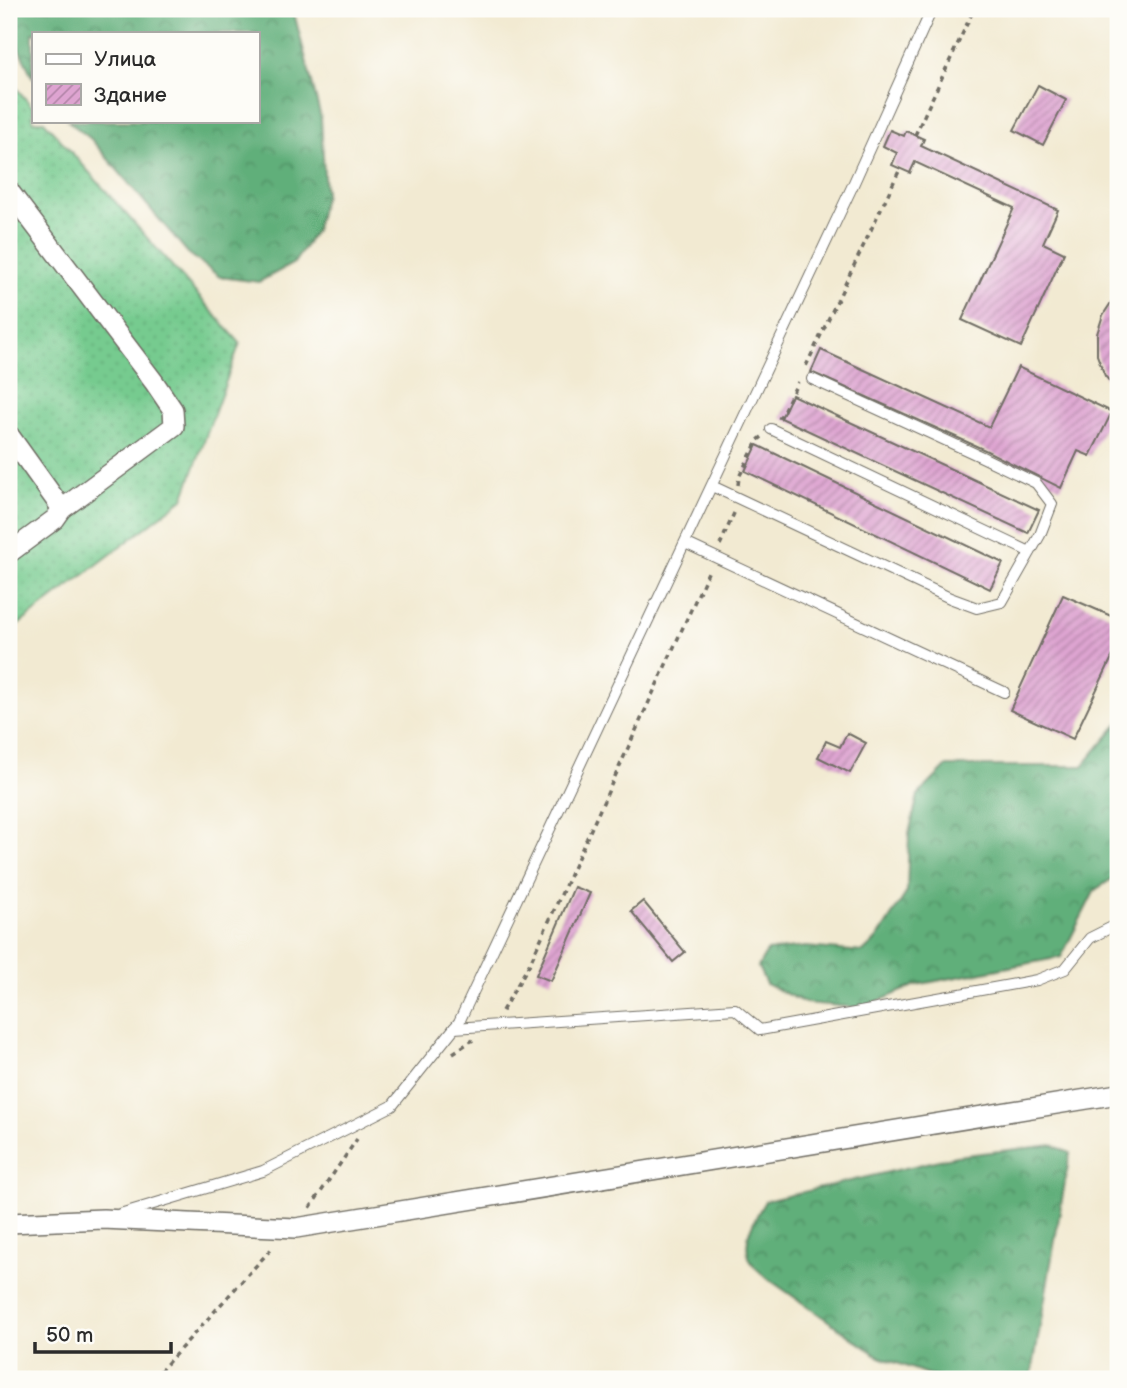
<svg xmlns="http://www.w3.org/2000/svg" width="1127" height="1388" font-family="'Balsamiq Sans',sans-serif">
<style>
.forest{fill:url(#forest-crowns);stroke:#466d52;stroke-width:2}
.garden{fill:url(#garden-dots);stroke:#507b5d;stroke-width:2}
.building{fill:url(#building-hatch)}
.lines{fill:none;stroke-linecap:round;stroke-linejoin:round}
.service-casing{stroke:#716e65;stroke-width:12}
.minor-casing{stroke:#716e65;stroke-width:22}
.path{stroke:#716e65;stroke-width:3.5;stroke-dasharray:5 5;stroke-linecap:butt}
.service{stroke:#fff;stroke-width:10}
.minor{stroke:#fff;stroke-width:19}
</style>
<defs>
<pattern id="forest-crowns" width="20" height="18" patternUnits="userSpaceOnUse" patternTransform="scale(1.75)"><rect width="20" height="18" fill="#60af7a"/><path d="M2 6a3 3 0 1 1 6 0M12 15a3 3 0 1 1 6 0" fill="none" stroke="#4f8f64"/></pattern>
<pattern id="garden-dots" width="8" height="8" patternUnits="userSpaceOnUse" patternTransform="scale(1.75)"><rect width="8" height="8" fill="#76cb8f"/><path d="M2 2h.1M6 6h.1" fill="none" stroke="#66ae7c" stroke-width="1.8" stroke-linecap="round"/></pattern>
<pattern id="building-hatch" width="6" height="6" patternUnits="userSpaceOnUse" patternTransform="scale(1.75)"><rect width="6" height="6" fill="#dea4d1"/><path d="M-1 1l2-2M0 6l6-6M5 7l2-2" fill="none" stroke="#b486aa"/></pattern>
</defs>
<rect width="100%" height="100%" fill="#fdfcf7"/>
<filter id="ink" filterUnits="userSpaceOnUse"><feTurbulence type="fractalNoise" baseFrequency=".0143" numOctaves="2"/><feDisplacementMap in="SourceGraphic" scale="14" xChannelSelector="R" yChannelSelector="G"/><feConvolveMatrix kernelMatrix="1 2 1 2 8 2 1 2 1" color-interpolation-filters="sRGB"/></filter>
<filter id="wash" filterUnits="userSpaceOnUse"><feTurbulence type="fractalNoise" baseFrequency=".00686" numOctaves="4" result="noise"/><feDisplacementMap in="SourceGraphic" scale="28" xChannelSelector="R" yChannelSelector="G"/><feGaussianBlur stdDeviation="1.57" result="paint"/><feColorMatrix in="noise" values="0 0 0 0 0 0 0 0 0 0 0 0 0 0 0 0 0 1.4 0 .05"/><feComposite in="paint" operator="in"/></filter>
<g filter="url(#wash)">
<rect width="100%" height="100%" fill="#f2ead2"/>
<!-- forest -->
<g class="forest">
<path d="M9,9H293L321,118L325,194L315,231L294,263L259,282L220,277L188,253L91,139L68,121H257V33H33V78L19,49Z"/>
<path d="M1118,724V879H1112L1095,890L1061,957L916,985L863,1008L805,1003L766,984L758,967L767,951L806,947L863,952L877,939L907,892L909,834L918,795L947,766H1083Z"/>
<path d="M1053,1145L1070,1153L1031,1379H941L880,1357L767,1278C763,1274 757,1270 754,1266C738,1245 754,1220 765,1201L956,1156Z"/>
</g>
<!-- garden -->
<path class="garden" d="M9,79L33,108V121H44L240,343L183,499L9,632Z"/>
<g id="blocks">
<!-- building -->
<g class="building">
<path d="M1038,85L1066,100L1043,145L1014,130Z"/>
<path d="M890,130L904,136L906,131L924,139L921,146L1058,210L1043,243L1064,253L1021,347L962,320L1014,208L915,162L910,173L892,165L897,153L883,146Z"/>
<path d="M1118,292V391L1105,376L1097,355V334L1103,315Z"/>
<path d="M821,350L989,427L1018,367L1112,412L1090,456L1078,451L1061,488L985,450L811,372Z"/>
<path d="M792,395L1039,510L1028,533L781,418Z"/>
<path d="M757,445L1003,563L990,589L745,471Z"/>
<path d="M1063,595L1118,619V645L1073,739L1010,710Z"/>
<path d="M847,733L866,743L850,773L818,757L826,741L840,747Z"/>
<path d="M574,887L590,893L551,981L536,975Z"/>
<path d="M643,901L685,952L673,962L631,911Z"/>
</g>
</g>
</g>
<g filter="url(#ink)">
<use href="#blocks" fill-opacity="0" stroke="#716e65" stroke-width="2"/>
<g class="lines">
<defs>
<g id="service">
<path d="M771,429L1030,552"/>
<path d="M712,486L950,598L977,608L1002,602L1040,535L1052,504L1036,483L982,457L812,379"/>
<path d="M685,543L1004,692"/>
<path d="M454,1028L735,1009L760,1030L1037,980L1065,969L1090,938L1118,924"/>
<path d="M120,1214L263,1171L392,1106L459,1022L852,187L932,9"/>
</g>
<g id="minor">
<path d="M9,191L154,382L173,410L174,426L62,509L55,519L9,553"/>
<path d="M9,435L62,509"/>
<path d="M9,1223L103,1219L296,1228L1118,1094"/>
</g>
</defs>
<!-- service casing -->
<use href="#service" class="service-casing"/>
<!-- minor casing -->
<use href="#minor" class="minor-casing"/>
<!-- path -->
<g class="path">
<path d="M915,135L974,9"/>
<path d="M806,366L900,169"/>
<path d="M779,419L798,382"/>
<path d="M738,485L739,477L758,440L762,437"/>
<path d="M720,545L735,511"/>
<path d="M502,1011L529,965L710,568"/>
<path d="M453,1053L473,1040"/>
<path d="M310,1208L357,1139"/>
<path d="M153,1379L274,1246"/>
</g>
<!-- service -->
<use href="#service" class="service"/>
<!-- minor -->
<use href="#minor" class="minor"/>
</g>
</g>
<!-- margin -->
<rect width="1127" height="1388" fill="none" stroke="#fdfcf7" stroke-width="35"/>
<!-- legend -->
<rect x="32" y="32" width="228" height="91" fill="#fdfcf7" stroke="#a9a8a5" stroke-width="2"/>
<rect x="46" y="54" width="35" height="10" fill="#ffffff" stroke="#a9a8a5" stroke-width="2"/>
<text x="94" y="66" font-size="21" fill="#2b2b2b">Улица</text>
<rect x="46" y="84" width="35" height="21" fill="url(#building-hatch)" stroke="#a9a8a5" stroke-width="2"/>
<text x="94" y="102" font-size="21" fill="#2b2b2b">Здание</text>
<!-- scale -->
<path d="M35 1342v10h136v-10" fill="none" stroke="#2b2b2b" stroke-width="3.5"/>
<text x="46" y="1342" font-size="21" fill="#2b2b2b" stroke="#fdfcf7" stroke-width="5" paint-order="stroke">50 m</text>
</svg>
